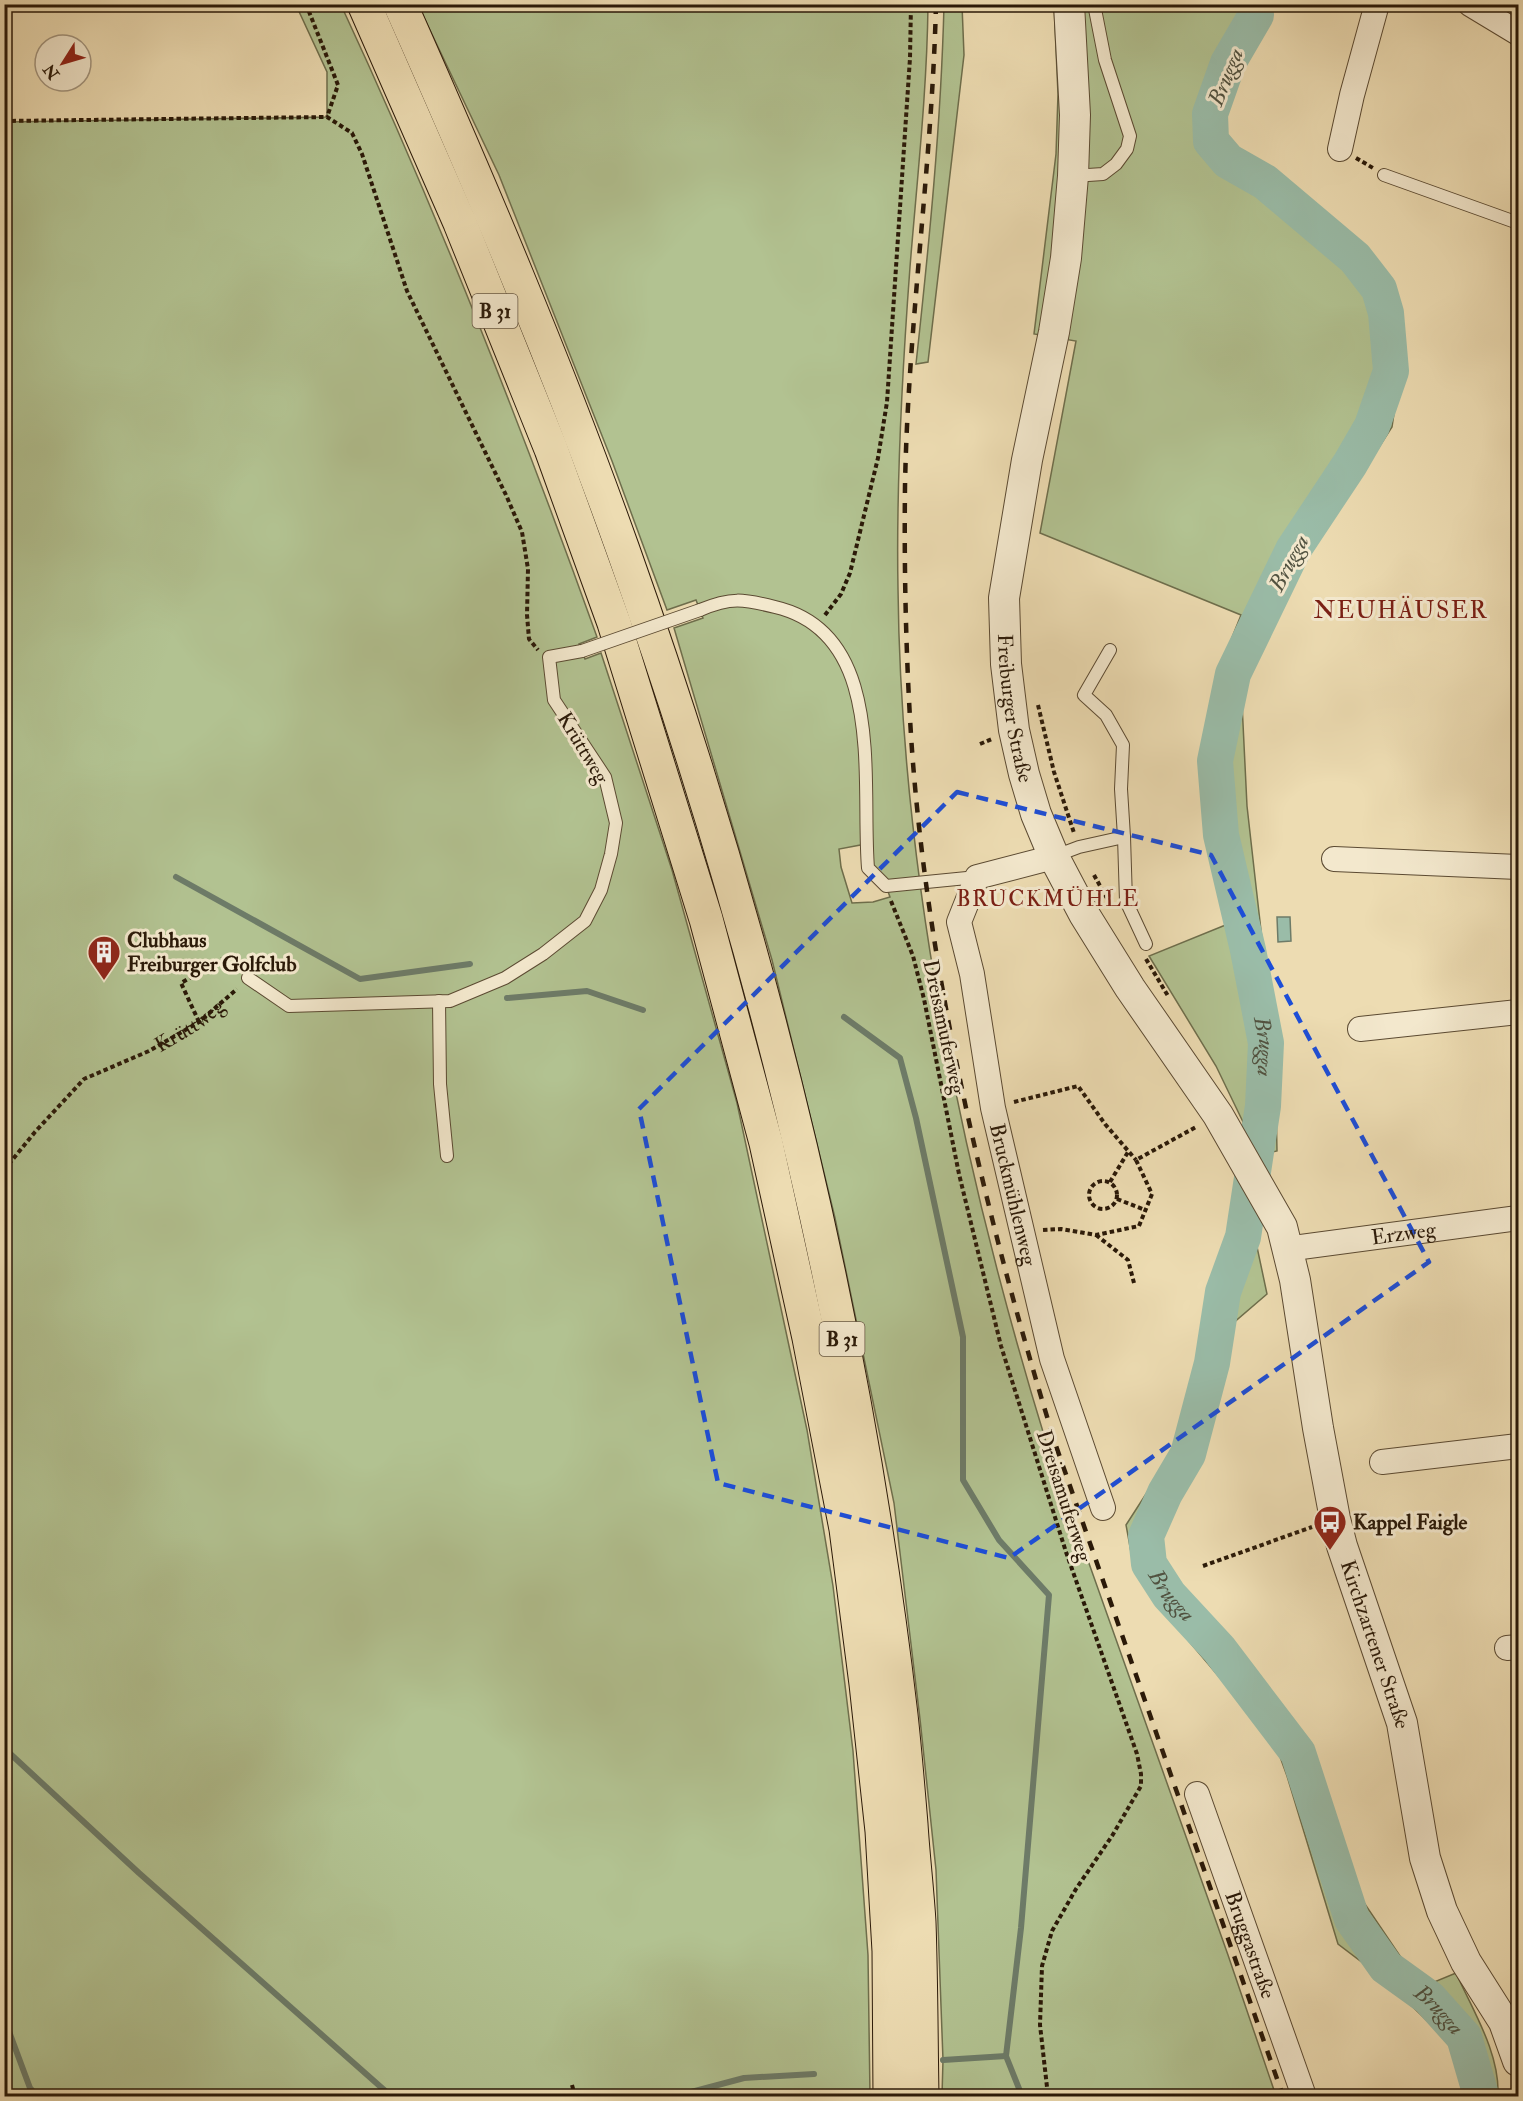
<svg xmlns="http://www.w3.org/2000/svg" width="1523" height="2101" font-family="'IM FELL Double Pica',serif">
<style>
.green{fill:#b2c291;stroke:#6e6e4c;stroke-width:1.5;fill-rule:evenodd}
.water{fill:#9abca8;stroke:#6d7b68;stroke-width:1.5}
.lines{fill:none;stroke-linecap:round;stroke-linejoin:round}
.stream{stroke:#6d7b68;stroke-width:6}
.river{stroke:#9abca8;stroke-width:36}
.service-casing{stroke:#5b4a32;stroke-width:14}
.minor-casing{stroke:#5b4a32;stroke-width:26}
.tertiary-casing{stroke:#5b4a32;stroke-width:32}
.trunk-casing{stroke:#2a1908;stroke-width:35}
.path{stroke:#2a1908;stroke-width:4;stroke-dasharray:4.5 3;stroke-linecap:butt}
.service{stroke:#f3e8cd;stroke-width:12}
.minor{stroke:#f3e8cd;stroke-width:24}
.tertiary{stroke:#f3e8cd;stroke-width:30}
.trunk{stroke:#eddcb2;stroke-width:33}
.rail{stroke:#2a1908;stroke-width:4.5;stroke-dasharray:10 10;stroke-linecap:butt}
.service-bridge-casing{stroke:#5b4a32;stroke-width:14;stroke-linecap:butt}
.service-bridge{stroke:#f3e8cd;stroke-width:12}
.marked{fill:none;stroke:#1d4ed8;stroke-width:4.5;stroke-dasharray:12 8;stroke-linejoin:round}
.labels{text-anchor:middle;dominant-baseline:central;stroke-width:6;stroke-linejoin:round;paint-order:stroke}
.shield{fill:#f3e8cd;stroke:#665743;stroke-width:1.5}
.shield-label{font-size:20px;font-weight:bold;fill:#2a1908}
.street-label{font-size:21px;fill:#2a1908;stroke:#f3e8cd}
.poi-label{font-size:21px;font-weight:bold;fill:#2a1908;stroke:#f3e8cd;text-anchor:start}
.water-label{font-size:22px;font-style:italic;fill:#515240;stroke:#f3e8cd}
.neighbourhood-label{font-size:22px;letter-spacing:1.5px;fill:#7a1f14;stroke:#f3e8cd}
.quarter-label{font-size:24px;letter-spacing:1.5px;fill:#7a1f14;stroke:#f3e8cd}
</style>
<rect width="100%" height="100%" fill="#eddcb2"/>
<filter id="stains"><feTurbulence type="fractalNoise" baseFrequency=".00333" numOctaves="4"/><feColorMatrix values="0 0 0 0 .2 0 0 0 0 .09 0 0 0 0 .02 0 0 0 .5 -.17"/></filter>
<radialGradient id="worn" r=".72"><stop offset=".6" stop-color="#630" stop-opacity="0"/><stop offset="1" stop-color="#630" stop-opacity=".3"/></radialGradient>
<!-- green -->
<g class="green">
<path d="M1138,4L1265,5L1262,28L1216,125L1229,154L1266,177L1355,247L1393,297L1402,360L1392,427L1296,576L1262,651L1249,674L1242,703L1247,806L1275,1055L1277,1151L1262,1154L1244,1124L1216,1066L1149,956L1228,924C1218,885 1206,844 1204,803C1202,739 1216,673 1241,615L1040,533L1076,341L1034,334L1056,154L1058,94L1054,5H1098L1099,10Z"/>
<path d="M296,5H341C437,211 520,422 597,637L579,644L585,659L601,653L672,870L737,1103L807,1430L833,1586L853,1751L868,1955L870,2096H5V122L327,117V72Z"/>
<path d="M418,5H928C927,92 917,180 910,267C902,374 896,482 898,589C901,875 963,1172 1047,1445L1228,1955L1276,2096H942L943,2060L936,1870L920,1719L894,1503L835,1218L772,960L674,628L703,618L696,600L667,610L612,461L499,175ZM866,844L868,868L886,886L890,897L873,902L852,903L841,867L839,849Z"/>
<path d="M944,5H962L964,55L928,362L916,364C929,245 941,125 944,5Z"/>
<path d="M1234,1195L1253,1228L1267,1294L1231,1325L1212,1423L1154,1541L1157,1578L1273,1709L1319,1778L1350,1882L1402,1959L1432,1983L1456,1973C1473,2011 1500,2053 1498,2096H1470L1469,2084L1451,2044L1384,1979L1338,1944L1287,1776L1275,1743L1149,1594L1133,1563L1126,1525L1195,1418L1208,1319L1234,1210Z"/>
</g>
<!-- water -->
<path class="water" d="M1277,917H1290L1291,941L1278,942Z"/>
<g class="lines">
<!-- stream -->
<g class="stream">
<path d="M176,877L360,979L470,964"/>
<path d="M507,998L587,991L643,1010"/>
<path d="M844,1017L900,1058L916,1118L963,1337V1480L999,1540L1049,1595L1021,1928L1006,2056L1022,2096"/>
<path d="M4,1748L139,1873L391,2096"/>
<path d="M4,2018L30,2088L37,2096"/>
<path d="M943,2060L1006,2056"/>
<path d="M593,2096L680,2095L744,2078L814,2074"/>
</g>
<!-- river -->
<path class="river" id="s1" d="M1255,4L1256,15L1228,63L1210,114L1211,141L1228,161L1265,182L1355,258L1379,289L1386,313L1391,371L1372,426L1350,464L1293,550L1233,674L1215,761L1221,835L1248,950L1266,1043L1263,1106L1243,1237L1223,1292L1212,1363L1188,1454L1165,1493L1146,1536L1149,1564L1169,1595L1219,1649L1298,1753L1352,1919L1386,1967L1429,1998L1464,2037L1480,2092L1479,2096"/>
<defs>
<g id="service">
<path d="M1384,175L1518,223"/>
<path d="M1073,176L1103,174L1116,164L1127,149L1130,136L1105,60L1094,4"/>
<path d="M700,610C731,597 743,599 775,607C887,633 861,782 868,868L886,886L977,877"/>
<path d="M1124,837L1126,901L1146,944"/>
<path d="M1055,856L1079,847L1124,837L1121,789L1123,745L1106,715L1084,695L1110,650"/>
<path d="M248,978L289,1006L450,1001L505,978L543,954L585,921L601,890L611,854L616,823L605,777L554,700L549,657L582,651"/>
<path d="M439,1001L440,1084L447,1156"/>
</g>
<g id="minor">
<path d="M1470,4L1518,33"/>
<path d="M1340,149L1352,95L1377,4"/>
<path id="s3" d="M1054,857L977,877L959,922L972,974L993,1108L1052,1359L1103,1508"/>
<path d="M1334,859L1518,867"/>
<path d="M1360,1029L1518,1012"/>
<path id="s4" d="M1289,1251L1301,1247L1518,1218"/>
<path d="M1382,1462L1518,1446"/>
<path d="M1507,1648L1518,1647"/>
<path id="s5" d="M1197,1794L1304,2096"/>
</g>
<g id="tertiary">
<path id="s6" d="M1069,4L1075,115L1073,176L1066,258L1054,332L1027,460L1004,598L1006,664L1014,730L1024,774L1036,814L1054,857L1084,914L1130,988L1218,1115L1282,1227L1295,1280L1318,1428L1335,1519L1342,1546L1402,1723L1425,1858L1442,1911L1466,1962L1504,2022L1518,2061"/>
</g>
<g id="trunk">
<path d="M364,4L460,223L551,449L614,623L706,919L766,1143L809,1338L846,1529L866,1684L882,1831L889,1951L890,2096"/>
<path d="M400,4C480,184 557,365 623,550C757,926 855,1318 901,1715C905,1751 908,1788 911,1824C913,1857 917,1889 919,1922C921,1980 921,2038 922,2096"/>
</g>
</defs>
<!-- service casing -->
<use href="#service" class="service-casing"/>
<!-- minor casing -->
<use href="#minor" class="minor-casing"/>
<!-- tertiary casing -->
<use href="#tertiary" class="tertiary-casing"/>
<!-- trunk casing -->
<use href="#trunk" class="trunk-casing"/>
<!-- path -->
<g class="path">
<path d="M306,4L338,85L327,117"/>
<path d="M4,121L327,117L352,133L362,154L407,291L506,495L522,532L528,569L527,615L529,639L538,650"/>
<path d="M1356,158L1373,168"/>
<path d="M825,615L841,594L850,573L878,458L887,402L910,58L911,4"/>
<path d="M1038,705L1054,772L1074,833"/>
<path d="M980,744L992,739"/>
<path d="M1094,875L1109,902"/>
<path d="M891,901L913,956L924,999L959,1174L1001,1346L1066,1552L1137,1754L1141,1774V1786L1112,1836L1076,1889L1052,1931L1042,1966L1040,2025L1048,2096"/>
<path d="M1146,959L1168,996"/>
<path d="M199,1022L181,983L222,959"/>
<path d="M1014,1102L1078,1086L1105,1124L1136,1160"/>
<path id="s2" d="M4,1170L35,1132L84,1079L149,1051L199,1022L237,989"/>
<circle cx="1103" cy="1195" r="14"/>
<path d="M1110,1182L1128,1152"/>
<path d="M1117,1199L1145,1210"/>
<path d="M1043,1230L1061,1229L1096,1235L1139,1226L1152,1194L1136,1160L1196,1127"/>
<path d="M1096,1235L1128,1260L1134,1283"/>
<path d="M1203,1566L1312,1527"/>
<path d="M572,2085L575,2096"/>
</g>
<!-- service -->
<use href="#service" class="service"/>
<!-- minor -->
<use href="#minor" class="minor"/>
<!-- tertiary -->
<use href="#tertiary" class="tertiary"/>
<!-- trunk -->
<use href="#trunk" class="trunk"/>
<!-- rail -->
<path class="rail" d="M936,4C932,165 908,325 905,486C904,574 906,662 912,750C929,982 987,1221 1055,1443L1283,2096"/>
<defs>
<path id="service-bridge" d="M582,651L700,610"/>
</defs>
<!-- service-bridge casing -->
<use href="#service-bridge" class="service-bridge-casing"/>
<!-- service-bridge -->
<use href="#service-bridge" class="service-bridge"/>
</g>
<!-- marked area -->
<path class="marked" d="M957,792L1211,855L1429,1262L1009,1558L718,1483L639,1109Z"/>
<!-- icons -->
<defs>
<symbol id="building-pin" viewBox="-11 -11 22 30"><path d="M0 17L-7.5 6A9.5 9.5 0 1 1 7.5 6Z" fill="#8f2418" stroke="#f3e8cd"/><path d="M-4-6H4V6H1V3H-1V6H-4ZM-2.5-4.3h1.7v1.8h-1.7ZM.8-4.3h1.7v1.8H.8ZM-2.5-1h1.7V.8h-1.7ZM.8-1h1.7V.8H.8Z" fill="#fff"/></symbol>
<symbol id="bus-pin" viewBox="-11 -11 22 30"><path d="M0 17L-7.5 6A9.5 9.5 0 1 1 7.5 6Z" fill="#8f2418" stroke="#f3e8cd"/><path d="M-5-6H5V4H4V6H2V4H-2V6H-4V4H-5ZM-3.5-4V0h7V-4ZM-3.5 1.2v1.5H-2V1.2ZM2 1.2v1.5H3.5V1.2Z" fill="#fff"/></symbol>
</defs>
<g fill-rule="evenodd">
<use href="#building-pin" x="85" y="933" width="38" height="52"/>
<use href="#bus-pin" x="1311" y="1503" width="38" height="52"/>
</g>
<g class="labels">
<!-- shield labels -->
<g class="shield">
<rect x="472.5" y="294" width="45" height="34" rx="4.5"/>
<rect x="819.5" y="1322" width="45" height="34" rx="4.5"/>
</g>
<g class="shield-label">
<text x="495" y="311">B 31</text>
<text x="842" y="1339">B 31</text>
</g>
<!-- street labels -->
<g class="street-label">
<text stroke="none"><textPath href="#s6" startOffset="711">Freiburger Straße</textPath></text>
<text transform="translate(583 748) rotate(59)">Krüttweg</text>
<text stroke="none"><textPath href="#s2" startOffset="240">Krüttweg</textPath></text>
<text transform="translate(944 1027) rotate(78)">Dreisamuferweg</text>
<text stroke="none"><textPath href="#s3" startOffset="406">Bruckmühlenweg</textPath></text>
<text stroke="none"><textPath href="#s4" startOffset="116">Erzweg</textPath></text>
<text transform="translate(1064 1496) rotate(72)">Dreisamuferweg</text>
<text stroke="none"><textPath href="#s6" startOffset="1730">Kirchzartener Straße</textPath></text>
<text stroke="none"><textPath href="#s5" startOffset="160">Bruggastraße</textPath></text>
</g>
<!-- poi labels -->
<g class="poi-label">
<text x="127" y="940">Clubhaus<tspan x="127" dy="24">Freiburger Golfclub</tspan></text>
<text x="1353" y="1522">Kappel Faigle</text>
</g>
<!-- water labels -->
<g class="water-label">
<text transform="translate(1226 77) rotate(-68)">Brugga</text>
<text transform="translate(1289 563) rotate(-62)">Brugga</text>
<text stroke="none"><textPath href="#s1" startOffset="1179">Brugga</textPath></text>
<text stroke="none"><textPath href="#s1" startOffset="1755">Brugga</textPath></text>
<text stroke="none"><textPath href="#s1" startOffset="2259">Brugga</textPath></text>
</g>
<!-- neighbourhood labels -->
<g class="neighbourhood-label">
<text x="1048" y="899">BRUCKMÜHLE</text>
</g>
<!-- quarter labels -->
<g class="quarter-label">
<text x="1401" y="610">NEUHÄUSER</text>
</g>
</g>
<!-- margin -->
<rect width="1523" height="2101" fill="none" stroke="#eddcb2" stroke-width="24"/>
<rect x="6" y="6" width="1511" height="2089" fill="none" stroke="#2a1908" stroke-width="3"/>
<rect x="12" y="12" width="1499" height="2077" fill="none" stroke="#2a1908" stroke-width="1.5"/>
<!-- north arrow -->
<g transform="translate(63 63) rotate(233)"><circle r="28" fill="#f3e8cd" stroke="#a3957e" stroke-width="1.5"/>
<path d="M0-4.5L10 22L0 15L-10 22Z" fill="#8f2418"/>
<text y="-9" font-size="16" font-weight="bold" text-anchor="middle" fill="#2a1908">N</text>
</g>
<rect width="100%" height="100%" filter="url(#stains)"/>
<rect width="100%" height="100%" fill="url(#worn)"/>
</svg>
